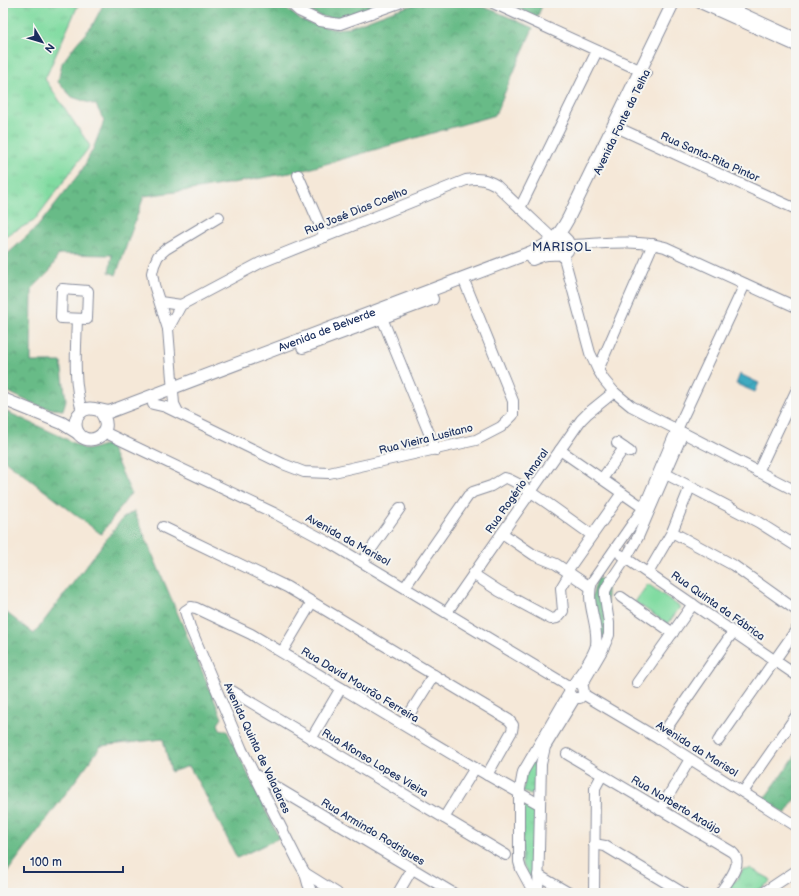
<svg xmlns="http://www.w3.org/2000/svg" width="799" height="896" font-family="'Balsamiq Sans',sans-serif">
<style>
.grass{fill:url(#grass-tufts);stroke:#4e8580}
.forest{fill:url(#forest-crowns);stroke:#427572}
.garden{fill:#81dba1;stroke:#4e8580}
.water{fill:url(#water-waves);stroke:#2e6d90}
.lines{fill:none;stroke-linecap:round;stroke-linejoin:round}
.minor-casing{stroke:#888c9b;stroke-width:12}
.major-casing{stroke:#888c9b;stroke-width:14}
.minor{stroke:#fff;stroke-width:10}
.major{stroke:#fff;stroke-width:12}
.labels{text-anchor:middle;dominant-baseline:central;stroke-width:4;stroke-linejoin:round;paint-order:stroke}
.street-label{font-size:11px;fill:#1b2f5e;stroke:#f6f6f2}
.neighbourhood-label{font-size:12px;letter-spacing:1px;fill:#1b2f5e;stroke:#f6f6f2}
</style>
<defs>
<pattern id="grass-tufts" width="24" height="20" patternUnits="userSpaceOnUse"><rect width="24" height="20" fill="#81dba1"/><path d="M3 7l-1-3M5 7V3M7 7l1-3M15 17l-1-3M17 17v-4M19 17l1-3" fill="none" stroke="#6fbc8d"/></pattern>
<pattern id="forest-crowns" width="20" height="18" patternUnits="userSpaceOnUse"><rect width="20" height="18" fill="#68bb87"/><path d="M2 6a3 3 0 1 1 6 0M12 15a3 3 0 1 1 6 0" fill="none" stroke="#559872"/></pattern>
<pattern id="water-waves" width="16" height="10" patternUnits="userSpaceOnUse"><rect width="16" height="10" fill="#41abc1"/><path d="M0 5q4-4 8 0t8 0" fill="none" stroke="#368ca0"/></pattern>
</defs>
<rect width="100%" height="100%" fill="#f6f6f2"/>
<filter id="ink" filterUnits="userSpaceOnUse"><feTurbulence type="fractalNoise" baseFrequency=".025" numOctaves="2"/><feDisplacementMap in="SourceGraphic" scale="8" xChannelSelector="R" yChannelSelector="G"/><feConvolveMatrix kernelMatrix="1 2 1 2 8 2 1 2 1" color-interpolation-filters="sRGB"/></filter>
<filter id="wash" filterUnits="userSpaceOnUse"><feTurbulence type="fractalNoise" baseFrequency=".012" numOctaves="4" result="noise"/><feDisplacementMap in="SourceGraphic" scale="16" xChannelSelector="R" yChannelSelector="G"/><feGaussianBlur stdDeviation="0.9" result="paint"/><feColorMatrix in="noise" values="0 0 0 0 0 0 0 0 0 0 0 0 0 0 0 0 0 1.4 0 .05"/><feComposite in="paint" operator="in"/></filter>
<g filter="url(#wash)">
<rect width="100%" height="100%" fill="#f5e8d8"/>
<!-- grass -->
<g class="grass">
<path d="M3,3H79L45,79L90,146L34,221L3,237Z"/>
<path d="M539,749L536,792L530,795L523,791L526,772Z"/>
<path d="M529,805L534,807L536,811V887L522,864L523,811L525,807Z"/>
<path d="M750,868L770,879V882L754,893H725L731,882L737,880L743,869L748,870Z"/>
</g>
<!-- forest -->
<g class="forest">
<path d="M104,3H279L301,20L313,24L333,29L347,28L395,10L421,3H470L495,11L533,28L495,115L301,171L198,189L144,196L116,275L109,272L112,255L59,254L49,272L32,289L31,356V362H61L66,400L63,410C40,409 22,399 3,389V258L38,226L82,170L93,149L104,121L96,105L72,97L58,82L62,63L76,44L92,26Z"/>
<path d="M298,3H384C353,17 326,28 298,3Z"/>
<path d="M509,3H543L537,18Z"/>
<path d="M3,410L60,436L87,450L109,444L131,493L101,534L3,459Z"/>
<path d="M134,511L222,718L218,724L220,729L227,731L279,838L237,858L207,798L189,766L171,772L163,739L101,746L3,878V610L34,634L122,519Z"/>
<path d="M597,578L607,581V632L596,654L592,597Z"/>
<path d="M796,755V797L785,814L764,799Z"/>
</g>
<!-- garden -->
<path class="garden" d="M648,584L680,607L668,624L635,602Z"/>
<!-- water -->
<path class="water" d="M740,374L759,383L755,392L736,384Z"/>
</g>
<g filter="url(#ink)">
<g class="lines">
<defs>
<g id="minor">
<path d="M290,3L299,11L320,21L340,24L399,3"/>
<path d="M493,3L646,73"/>
<path d="M700,3L796,46"/>
<path d="M720,3L796,38"/>
<path d="M614,126L796,209"/>
<path d="M298,175L325,237"/>
<path d="M520,208L597,51"/>
<path d="M568,245C600,244 634,239 665,247L796,307"/>
<path d="M563,254L590,353L598,370L604,380L614,392L631,406L796,491"/>
<path d="M62,289L88,291L87,319L61,318Z"/>
<path d="M160,302L181,305"/>
<path d="M382,318L436,450"/>
<path d="M77,319C76,350 73,381 82,411"/>
<path d="M168,329L181,305L260,263L466,180C478,178 486,179 496,185L553,239"/>
<path d="M598,370L653,244"/>
<path d="M153,404L166,407L283,464L304,472L329,473L476,440L501,427L513,415V401L463,278"/>
<path d="M178,412L174,404L168,329L154,285L152,273L154,265L158,256L166,249L219,217"/>
<path d="M104,432L274,513L330,543L570,687"/>
<path d="M617,443L630,452"/>
<path d="M560,450L638,504L644,507"/>
<path d="M758,472L796,391"/>
<path d="M666,474L758,522L796,546"/>
<path d="M602,479L624,448"/>
<path d="M163,527L287,587L509,720L513,725L512,731L487,775"/>
<path d="M672,532L733,565L796,610"/>
<path d="M502,533L534,555L556,564L590,587"/>
<path d="M621,555L796,675"/>
<path d="M362,562L400,508"/>
<path d="M567,571L622,493"/>
<path d="M648,573L672,532L690,487"/>
<path d="M473,574L499,591L551,619L557,618L563,611L561,588L570,573"/>
<path d="M405,587L468,496L473,492L491,486L504,478C515,477 578,526 592,535"/>
<path d="M621,597L673,633"/>
<path d="M447,612L581,420L588,413L614,392"/>
<path d="M282,652L312,602"/>
<path d="M574,683C581,672 593,658 596,645C599,624 585,603 592,582L644,507L674,436L745,284"/>
<path d="M637,683L693,604"/>
<path d="M582,685L603,649L609,635V623L605,597V591L608,585L626,558L638,537L683,433"/>
<path d="M232,691L506,855"/>
<path d="M583,694L659,739L796,826"/>
<path d="M403,724L434,675"/>
<path d="M311,739L341,688"/>
<path d="M659,739L733,632"/>
<path d="M718,741L796,630"/>
<path d="M567,754L732,852C745,863 727,882 720,893"/>
<path d="M254,774L453,893"/>
<path d="M743,792L796,716"/>
<path d="M660,810L690,759"/>
<path d="M444,818L475,768"/>
<path d="M594,844L605,846L683,893"/>
<path d="M305,873L337,893"/>
<path d="M538,875L569,893"/>
<path d="M312,893L308,884L305,873L298,861L242,750L190,627L185,611L191,607L196,608L251,634L475,768L539,804"/>
<path d="M398,893L412,869"/>
<path d="M534,893L521,869L519,862V794L523,772L569,693C569,678 587,681 583,694L580,698H573L569,693"/>
<path d="M538,893L541,764L545,747L575,698"/>
<path d="M594,893L595,788L602,775"/>
<path d="M763,893L796,871"/>
</g>
<g id="major">
<path d="M532,259C538,257 543,254 548,254C557,253 572,257 567,241L563,237H557"/>
<path d="M303,347L432,299"/>
<path d="M3,399L62,423L78,433"/>
<path id="s1" d="M100,411C120,436 82,451 76,428C75,423 76,417 80,413C88,404 99,411 109,412L529,253C549,245 558,238 568,219L673,3"/>
</g>
</defs>
<!-- minor casing -->
<use href="#minor" class="minor-casing"/>
<!-- major casing -->
<use href="#major" class="major-casing"/>
<!-- minor -->
<use href="#minor" class="minor"/>
<!-- major -->
<use href="#major" class="major"/>
</g>
</g>
<g class="labels">
<!-- street labels -->
<g class="street-label">
<text transform="translate(622 122) rotate(-64)">Avenida Fonte da Telha</text>
<text transform="translate(710 157) rotate(24)">Rua Santa-Rita Pintor</text>
<text transform="translate(356 211) rotate(-22)">Rua José Dias Coelho</text>
<text stroke="none"><textPath href="#s1" startOffset="338">Avenida de Belverde</textPath></text>
<text transform="translate(426 439) rotate(-14)">Rua Vieira Lusitano</text>
<text transform="translate(517 491) rotate(-55)">Rua Rogério Amaral</text>
<text transform="translate(348 540) rotate(29)">Avenida da Marisol</text>
<text transform="translate(718 606) rotate(35)">Rua Quinta da Fábrica</text>
<text transform="translate(360 685) rotate(31)">Rua David Mourão Ferreira</text>
<text transform="translate(257 748) rotate(65)">Avenida Quinta de Valadares</text>
<text transform="translate(697 749) rotate(32)">Avenida da Marisol</text>
<text transform="translate(375 763) rotate(31)">Rua Afonso Lopes Vieira</text>
<text transform="translate(676 805) rotate(31)">Rua Norberto Araújo</text>
<text transform="translate(373 832) rotate(31)">Rua Armindo Rodrigues</text>
</g>
<!-- neighbourhood labels -->
<g class="neighbourhood-label">
<text x="562" y="247">MARISOL</text>
</g>
</g>
<!-- margin -->
<rect width="799" height="896" fill="none" stroke="#f6f6f2" stroke-width="16"/>
<!-- north arrow -->
<g transform="translate(42 42) rotate(128)" stroke="#f6f6f2" stroke-width="3" paint-order="stroke">
<path d="M0-3L7 15L0 10L-7 15Z" fill="#1b2f5e"/>
<text y="-6" font-size="11" font-weight="bold" text-anchor="middle" fill="#1b2f5e">N</text>
</g>
<!-- scale -->
<path d="M24 866v6h99v-6" fill="none" stroke="#1b2f5e" stroke-width="2"/>
<text x="30" y="866" font-size="12" fill="#1b2f5e" stroke="#f6f6f2" stroke-width="3" paint-order="stroke">100 m</text>
</svg>
